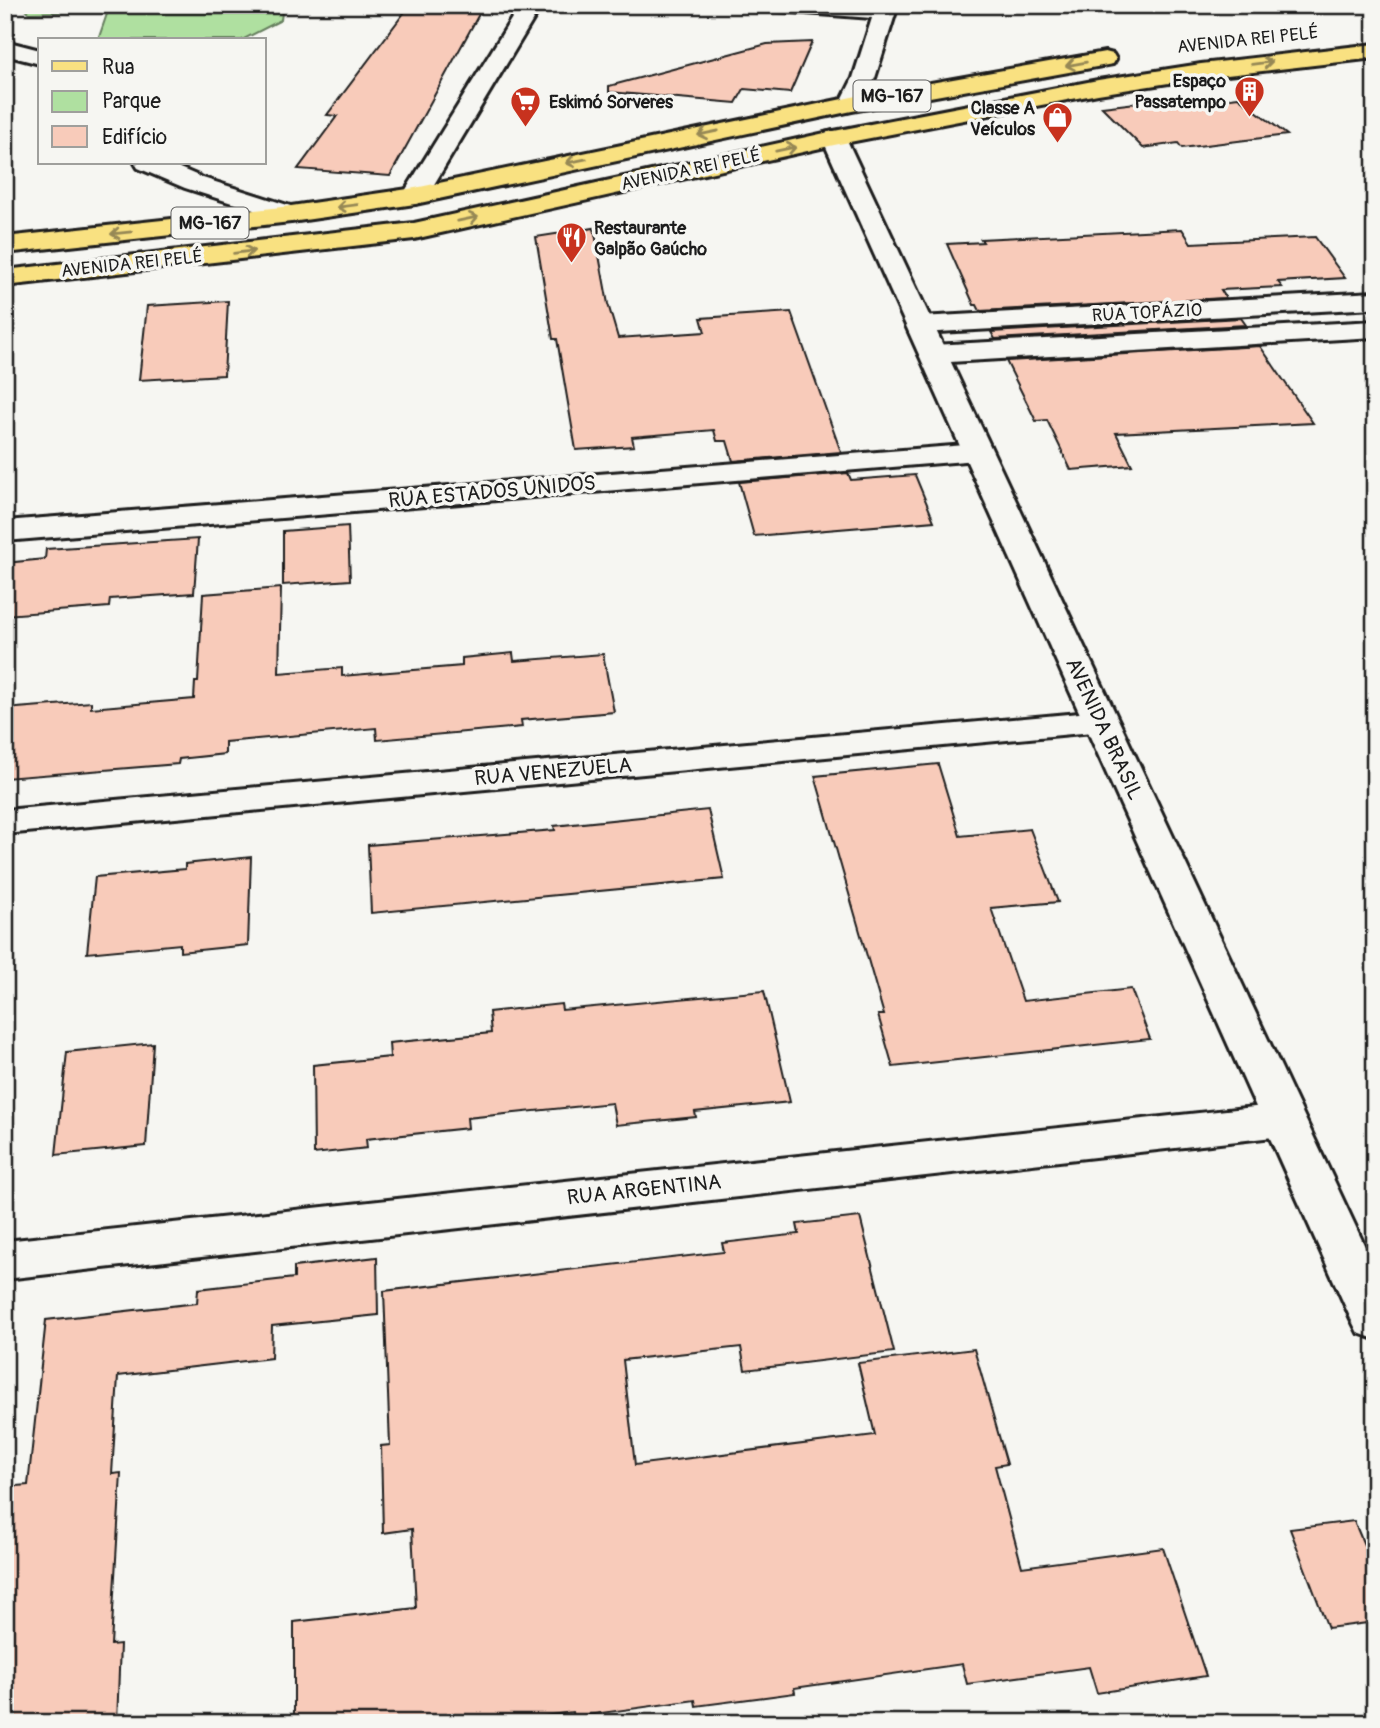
<svg xmlns="http://www.w3.org/2000/svg" width="1380" height="1728" font-family="Pangolin,sans-serif">
<style>
.green{fill:#afe0a0;stroke:#667e5e;stroke-width:2}
.building{fill:#f8cbba;stroke:#1c1c1c;stroke-width:2}
.lines{fill:none;stroke-linecap:round;stroke-linejoin:round}
.minor-casing{stroke:#1c1c1c;stroke-width:6}
.tertiary-casing{stroke:#1c1c1c;stroke-width:6}
.primary-casing{stroke:#1c1c1c;stroke-width:6}
.minor{fill:#f6f6f2;fill-rule:evenodd}
.tertiary{fill:#f6f6f2;fill-rule:evenodd}
.primary{fill:#f9e181;fill-rule:evenodd}
.oneway{stroke:#968854}
.labels{text-anchor:middle;dominant-baseline:central;stroke-width:7;stroke-linejoin:round;paint-order:stroke}
.far-street-label{font-size:18px;fill:#1c1c1c;stroke:#f6f6f2}
.far-poi-label{font-size:18px;font-weight:bold;fill:#1c1c1c;stroke:#f6f6f2;text-anchor:end}
.shield{fill:#f6f6f2;stroke:#5d5d5c;stroke-width:2}
.shield-label{font-size:19px;font-weight:bold;fill:#1c1c1c}
.street-label{font-size:21px;fill:#1c1c1c;stroke:#f6f6f2}
</style>
<rect width="100%" height="100%" fill="#f6f6f2"/>
<filter id="ink" filterUnits="userSpaceOnUse"><feTurbulence type="fractalNoise" baseFrequency=".0143" numOctaves="2"/><feDisplacementMap in="SourceGraphic" scale="14" xChannelSelector="R" yChannelSelector="G"/><feConvolveMatrix kernelMatrix="1 2 1 2 8 2 1 2 1" color-interpolation-filters="sRGB"/></filter>
<g filter="url(#ink)">
<!-- green -->
<path class="green" d="M22,5H283L281,20L242,40H98L108,11L29,13Z"/>
<!-- building -->
<g class="building">
<path d="M410,5H484L390,176L298,169L337,116L327,115Z"/>
<path d="M812,42L790,93L744,89L736,103L609,92V86L767,44Z"/>
<path d="M1238,97L1287,135L1182,148L1178,143L1143,148L1102,107L1179,98L1186,104Z"/>
<path d="M594,228L608,304L618,338L705,332L701,318L791,312L841,452L733,461L727,441H717L714,430L632,437L634,446L576,450L557,339H553L536,237Z"/>
<path d="M1182,229L1191,243L1315,237L1345,278L1278,282L1282,287L1221,290L1226,298L980,311L977,305H974L947,244L983,242L981,239Z"/>
<path d="M228,301L224,375L139,380L147,306Z"/>
<path d="M1241,318L1246,325L995,339L991,332Z"/>
<path d="M1260,346L1313,423L1116,433L1132,465L1071,470L1047,420L1036,421L1006,361Z"/>
<path d="M848,473L851,480L915,475L934,521L754,536L739,482Z"/>
<path d="M348,526L350,580L283,585V531Z"/>
<path d="M198,539L194,593L110,599L109,607L5,615V563L45,559L46,549Z"/>
<path d="M281,588L279,673L342,668V676L462,666V658L513,653L514,661L603,654L614,712L521,720L522,727L377,740L376,728L225,742V754L179,759L178,764L5,778V709L91,702V708L194,699L195,682H198L203,594Z"/>
<path d="M938,764L960,836L1030,829L1058,902L991,908L1023,1001L1131,989L1150,1039L893,1067L878,1015H884L815,776Z"/>
<path d="M708,810L724,879L371,913L368,845L555,830L554,826Z"/>
<path d="M251,857L248,945L180,952V944L87,953L95,877L185,869V864Z"/>
<path d="M764,991L790,1102L695,1112L696,1117L616,1125L612,1103L467,1118L468,1128L366,1139L367,1148L314,1154L313,1065L390,1057L389,1043L491,1033L489,1012L561,1004L562,1010Z"/>
<path d="M153,1043L146,1146L56,1155L67,1052Z"/>
<path d="M860,1217L894,1352L745,1370L741,1347L623,1360L635,1465L875,1435L858,1363L974,1349L1007,1464L995,1466L1022,1567L1163,1548L1206,1676L1097,1693L1089,1667L967,1684L962,1664L794,1688L795,1693L696,1706L695,1700L573,1717L572,1712L493,1723H294V1622L416,1608L412,1529L383,1533L381,1446L390,1445L384,1291L724,1252L722,1243L799,1234L797,1224Z"/>
<path d="M377,1257L378,1315L272,1326L271,1358L118,1376L112,1474L121,1473L111,1645L120,1644L117,1723H5V1487L28,1485L46,1320L197,1303L198,1289L294,1278V1267Z"/>
<path d="M1354,1521L1375,1571V1622L1328,1628L1290,1529Z"/>
</g>
<g class="lines">
<defs>
<g id="minor">
<path d="M520,5H542L424,201L415,204L406,201L402,196Z"/>
<path d="M768,5H898L875,78L860,109H844L840,104L853,78L872,18L779,11L771,10Z"/>
<path d="M5,41L40,50V64L5,55Z"/>
<path d="M135,163H168L203,178L300,209L304,214L300,219L291,222L282,219L185,188L138,168Z"/>
<path d="M1375,292V308L920,333L910,331L906,325L910,319L920,317Z"/>
<path d="M1375,321V337L933,363L923,360L919,354L923,348L933,345Z"/>
<path d="M978,444L989,447L993,453L989,459L5,541V521Z"/>
<path d="M1101,711L1114,714L1119,722L1114,730L5,834V810Z"/>
<path d="M1283,1104L1298,1108L1305,1120L1298,1132L1283,1136L5,1279V1241Z"/>
</g>
<path id="tertiary" d="M834,131L843,133L846,138L1375,1268V1339L1358,1333L1351,1319L822,138L825,133Z"/>
<g id="primary">
<path d="M1375,44V58L1201,78L1098,94L834,145L414,239L5,286V270L414,223L834,131L1098,80L1201,64Z"/>
<path d="M1105,52L1113,54L1116,59L1113,64L852,111L415,204L291,222L5,253V237L291,206L415,188L852,97Z"/>
</g>
</defs>
<!-- minor casing -->
<use href="#minor" class="minor-casing"/>
<!-- tertiary casing -->
<use href="#tertiary" class="tertiary-casing"/>
<!-- primary casing -->
<use href="#primary" class="primary-casing"/>
<!-- minor -->
<use href="#minor" class="minor"/>
<!-- tertiary -->
<use href="#tertiary" class="tertiary"/>
<!-- primary -->
<use href="#primary" class="primary"/>
</g>
<!-- one-way arrows -->
<defs><path id="oneway-shaft" d="M-6 0H5M1.5-3L5.5 0L1.5 3" fill="none" stroke-width="1.6" stroke-linecap="round" stroke-linejoin="round" transform="scale(1.75)"/></defs>
<g class="oneway">
<use href="#oneway-shaft" transform="translate(1262 63) rotate(-7)"/>
<use href="#oneway-shaft" transform="translate(1076 64) rotate(170)"/>
<use href="#oneway-shaft" transform="translate(708 133) rotate(168)"/>
<use href="#oneway-shaft" transform="translate(786 149) rotate(-12)"/>
<use href="#oneway-shaft" transform="translate(576 161) rotate(168)"/>
<use href="#oneway-shaft" transform="translate(347 206) rotate(172)"/>
<use href="#oneway-shaft" transform="translate(468 219) rotate(-12)"/>
<use href="#oneway-shaft" transform="translate(121 233) rotate(174)"/>
<use href="#oneway-shaft" transform="translate(244 252) rotate(-7)"/>
</g>
</g>
<!-- icons -->
<defs>
<symbol id="building-pin" viewBox="-11 -11 22 30"><path d="M0 17L-7.5 6A9.5 9.5 0 1 1 7.5 6Z" fill="#c8321e" stroke="#f6f6f2"/><path d="M-4-6H4V6H1V3H-1V6H-4ZM-2.5-4.3h1.7v1.8h-1.7ZM.8-4.3h1.7v1.8H.8ZM-2.5-1h1.7V.8h-1.7ZM.8-1h1.7V.8H.8Z" fill="#fff"/></symbol>
<symbol id="supermarket-pin" viewBox="-11 -11 22 30"><path d="M0 17L-7.5 6A9.5 9.5 0 1 1 7.5 6Z" fill="#c8321e" stroke="#f6f6f2"/><path d="M-6-5.5h2.5l.6 2H6L4.5 2H-2.5L-4.4-4H-6ZM-1.5 3.2a1.3 1.3 0 1 0 .1 0ZM3 3.2a1.3 1.3 0 1 0 .1 0Z" fill="#fff"/></symbol>
<symbol id="shop-pin" viewBox="-11 -11 22 30"><path d="M0 17L-7.5 6A9.5 9.5 0 1 1 7.5 6Z" fill="#c8321e" stroke="#f6f6f2"/><path d="M-5-2.5h2.3a2.7 3.5 0 0 1 5.4 0H5L5.5 6h-11ZM-1.5-2.5h3a1.5 2.3 0 0 0-3 0Z" fill="#fff"/></symbol>
<symbol id="restaurant-pin" viewBox="-11 -11 22 30"><path d="M0 17L-7.5 6A9.5 9.5 0 1 1 7.5 6Z" fill="#c8321e" stroke="#f6f6f2"/><path d="M-5-6h1v4h1v-4h1v4h1v-4h1v5L-1.5 .5V6h-2V.5L-5-1ZM5-6V6H3V1.5H1.5Q1.5-4 5-6Z" fill="#fff"/></symbol>
</defs>
<g fill-rule="evenodd">
<use href="#building-pin" x="1232" y="74" width="35" height="47"/>
<use href="#supermarket-pin" x="508" y="84" width="35" height="47"/>
<use href="#shop-pin" x="1040" y="100" width="35" height="47"/>
<use href="#restaurant-pin" x="554" y="220" width="35" height="47"/>
</g>
<g class="labels">
<!-- far-street labels -->
<g class="far-street-label">
<text transform="translate(1248 40) rotate(-6)">AVENIDA REI PELÉ</text>
<text transform="translate(691 170) rotate(-12)">AVENIDA REI PELÉ</text>
<text transform="translate(132 264) rotate(-6)">AVENIDA REI PELÉ</text>
<text transform="translate(1147 313) rotate(-3)">RUA TOPÁZIO</text>
</g>
<!-- far-poi labels -->
<g class="far-poi-label">
<text x="1226" y="81">Espaço<tspan x="1226" dy="21">Passatempo</tspan></text>
<text x="549" y="102" text-anchor="start">Eskimó Sorveres</text>
<text x="1035" y="108">Classe A<tspan x="1035" dy="21">Veículos</tspan></text>
<text x="594" y="228" text-anchor="start">Restaurante<tspan x="594" dy="21">Galpão Gaúcho</tspan></text>
</g>
<!-- shield labels -->
<g class="shield">
<rect x="853.5" y="80.5" width="77" height="31" rx="5"/>
<rect x="171.5" y="207.5" width="77" height="31" rx="5"/>
</g>
<g class="shield-label">
<text x="892" y="96">MG-167</text>
<text x="210" y="223">MG-167</text>
</g>
<!-- street labels -->
<g class="street-label">
<text transform="translate(492 492) rotate(-5)">RUA ESTADOS UNIDOS</text>
<text transform="translate(1104 729) rotate(65)">AVENIDA BRASIL</text>
<text transform="translate(553 772) rotate(-5)">RUA VENEZUELA</text>
<text transform="translate(644 1190) rotate(-6)">RUA ARGENTINA</text>
</g>
</g>
<!-- margin -->
<rect width="1380" height="1728" fill="none" stroke="#f6f6f2" stroke-width="28"/>
<rect x="14" y="14" width="1352" height="1700" fill="none" stroke="#1c1c1c" stroke-width="2.5" filter="url(#ink)"/>
<!-- legend -->
<rect x="38" y="38" width="228" height="126" fill="#f6f6f2" stroke="#9f9f9c" stroke-width="2"/>
<rect x="52" y="61" width="35" height="10" fill="#f9e181" stroke="#9f9f9c" stroke-width="2"/>
<text x="102" y="74" font-size="21" fill="#1c1c1c">Rua</text>
<rect x="52" y="91" width="35" height="21" fill="#afe0a0" stroke="#9f9f9c" stroke-width="2"/>
<text x="102" y="108" font-size="21" fill="#1c1c1c">Parque</text>
<rect x="52" y="126" width="35" height="21" fill="#f8cbba" stroke="#9f9f9c" stroke-width="2"/>
<text x="102" y="144" font-size="21" fill="#1c1c1c">Edifício</text>
</svg>
